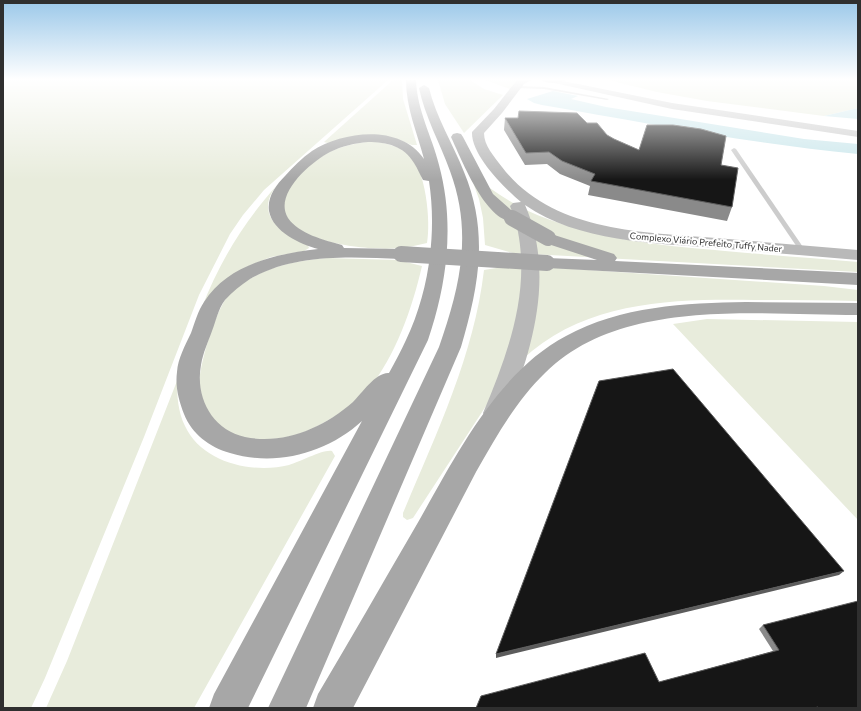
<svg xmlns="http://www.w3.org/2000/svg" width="861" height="711" font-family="Commissioner,sans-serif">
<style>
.green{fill:#e8ecdc}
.water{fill:#c9e6eb}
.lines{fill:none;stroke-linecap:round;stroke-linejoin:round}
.service{fill:#ccc;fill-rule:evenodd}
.minor{fill:#ccc;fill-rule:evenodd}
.secondary{fill:#b9b9b9;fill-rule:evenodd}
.primary{fill:#a7a7a7;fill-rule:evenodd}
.primary-bridge{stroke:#a7a7a7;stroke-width:16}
.wall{fill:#8a8a8a}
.shaded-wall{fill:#5c5c5c}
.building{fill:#161616;stroke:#5c5c5c}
.labels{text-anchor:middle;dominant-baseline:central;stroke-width:4;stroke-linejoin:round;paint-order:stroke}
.far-street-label{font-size:9px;fill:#2f2f2f;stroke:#fff}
</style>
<rect width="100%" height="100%" fill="#fff"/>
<!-- green -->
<g class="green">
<path d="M3,80H388L264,190L243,215L230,234L199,295L144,437L45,678L31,708H3Z"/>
<path d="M393,80H402L403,99L417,145H412L394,138L331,144L324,142Z"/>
<path d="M438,80H470L484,89L503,95L464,133L445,104Z"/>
<path d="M485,80H517L510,89Z"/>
<path d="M608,80H858V108L824,116L707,101L657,92Z"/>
<path d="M374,141C386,144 397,145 408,153C426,168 431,222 427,243C418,245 409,247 400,248C371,251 295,244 284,212C283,207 283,201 283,196C310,159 328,146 374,141Z"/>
<path d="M470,174C488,187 506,200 526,210C589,239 657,245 725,251C769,255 814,258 858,262V272L513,253L485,245L483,218L479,199Z"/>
<path d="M277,185C253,215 282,234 308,245L309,248L304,251L271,257L246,267L202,307C220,261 244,222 277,185Z"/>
<path d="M327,258L398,260L422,266C412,309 396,355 368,390C365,394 362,399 358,402C350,409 339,414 330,419C312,430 291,439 270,439C247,440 226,436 209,418C206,415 199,393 199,387C199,365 217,302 234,289C264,267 292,261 327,258Z"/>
<path d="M515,265L824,286L858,290V301C824,300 789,300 755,300C678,299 595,300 532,351C520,361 509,373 499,386L413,518L407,520L403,517V513C436,434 474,356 484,270Z"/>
<path d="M707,319L858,322V520L673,324Z"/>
<path d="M177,381C177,396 178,412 185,426C202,463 253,474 289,465C300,462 323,449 332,451L335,456L194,708H46L67,661Z"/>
</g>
<!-- water -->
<g class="water">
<path d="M553,91L578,96L571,99L606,107L804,139L858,144V154C752,144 647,123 542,105L534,103L527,99Z"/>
<path d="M858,108V119L824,116Z"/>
</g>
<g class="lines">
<!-- service -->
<g class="service">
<path d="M517,86L544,87L609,99L607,100L544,89L518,88Z"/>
<path d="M734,148L736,149L805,250L804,251L802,252L799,250L731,150Z"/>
</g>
<!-- minor -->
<path class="minor" d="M541,80H558L672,103L858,131V137L672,109Z"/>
<!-- secondary -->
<g class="secondary">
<path d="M517,80H531L524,84L502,113L484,133C484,146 494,156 502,167C552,232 641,232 716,238C763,242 811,246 858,250V260C811,256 763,252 716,248C654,243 578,242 525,205C555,273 533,348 507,413L504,419L495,422L486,419L483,413C507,356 530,295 518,232C517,224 513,215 510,206L513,203L521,202C504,188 471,155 472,132L494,109Z"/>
<path d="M541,80H566C561,84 546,84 541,80Z"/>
</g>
<!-- primary -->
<g class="primary">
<path d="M406,80H416C417,111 432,136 439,165C455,224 447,284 428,340L248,708H209L214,694L362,421C327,453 276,467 230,453C209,447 192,434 184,414C179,401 175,387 177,372C178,358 185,346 191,333C195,322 198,311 204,302C228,264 276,254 318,249C300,244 273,232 269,211C267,197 276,185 285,176C293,167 302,158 312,151C344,131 400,124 424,159C417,132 406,108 406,80ZM368,142C387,142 404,146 414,163C418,169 420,175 423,180L429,181C437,233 429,292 406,340C401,351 395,362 389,373C376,372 362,393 353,402C323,428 284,445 245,437C212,430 195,397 201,365C203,353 208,342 212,331C216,321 218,309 225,300C232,292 241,285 250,279C295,253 351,257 401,259L407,258L410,254L407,250L401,249L344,248L342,245C324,240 299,234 288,218C273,194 311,162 330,152C342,146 355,143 368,142Z"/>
<path d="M424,85L429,88C436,117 453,144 464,172C489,232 479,286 461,347L306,708H268L439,347C460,287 473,233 450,171C440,143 425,117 419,88Z"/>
<path d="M457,133L461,134L463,137L493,194L520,218L518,221C488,229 461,158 451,137L453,134Z"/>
<path d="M548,233L614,254L617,258L615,261L858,273V285L547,268L541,267L538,263L541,259L547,258L597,260L542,242L540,238L542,234Z"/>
<path d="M746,302L858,303V315C759,315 621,297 545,373C516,401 496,437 476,472L353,708H313L318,694C350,640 381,586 413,531C452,464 494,374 566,336C621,306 685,303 746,302Z"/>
</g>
<!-- primary-bridge -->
<g class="primary-bridge">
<path d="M512,218L548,238"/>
<path d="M401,254L547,263"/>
</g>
</g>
<!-- wall -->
<g class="wall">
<path d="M505,118L587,123L607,135L614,139L639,150L721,165L732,207L727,221L588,195L590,186L560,174L547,164L525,165L504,130Z"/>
<path d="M763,625L858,708H476L659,682L773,651L759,629Z"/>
</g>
<!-- shaded-wall -->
<path class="shaded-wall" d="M844,571L839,575L496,658V654Z"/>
<!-- building -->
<g class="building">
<path d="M519,111L577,113L587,123H597L607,135L614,139L639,150L647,125H673L701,129L726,136L721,165L738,168L732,207L591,181L595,174L562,161L549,152L526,153L505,118H518Z"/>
<path d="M673,369L844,571L496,654L599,381Z"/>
<path d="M858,601V708H818V707L814,708H476L481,696L645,653L659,682L779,650L763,625Z"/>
</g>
<!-- sky -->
<linearGradient id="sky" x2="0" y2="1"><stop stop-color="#9bc8e9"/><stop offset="0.44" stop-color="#fff"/><stop offset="1" stop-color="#fff" stop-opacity="0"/></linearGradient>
<rect width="861" height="180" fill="url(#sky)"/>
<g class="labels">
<!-- far-street labels -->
<g class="far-street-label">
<text transform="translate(706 242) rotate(5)">Complexo Viário Prefeito Tuffy Nader</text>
</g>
</g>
<!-- border -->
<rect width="861" height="711" fill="none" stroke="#2f2f2f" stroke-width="8"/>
</svg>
